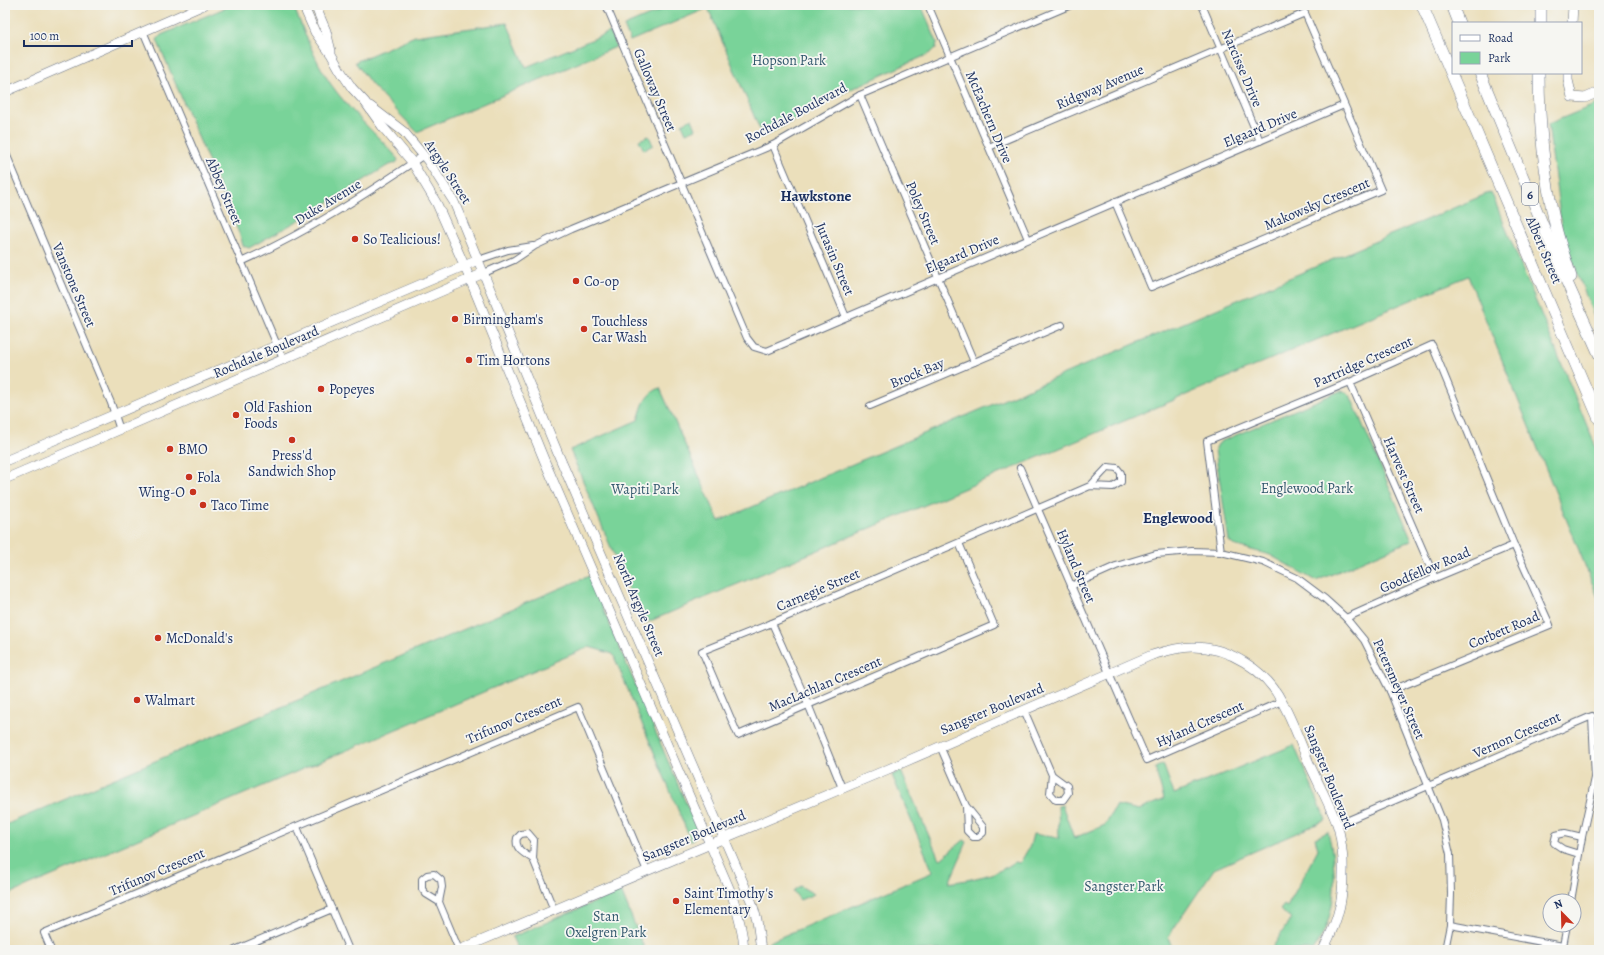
<svg xmlns="http://www.w3.org/2000/svg" width="1604" height="955" font-family="Alegreya,serif">
<style>
.green{fill:#79d399;stroke:#4a817c}
.lines{fill:none;stroke-linecap:round;stroke-linejoin:round}
.street-casing{stroke:#646d7f;stroke-width:8}
.secondary-casing{stroke:#646d7f;stroke-width:10}
.highway-casing{stroke:#646d7f;stroke-width:12}
.street{stroke:#fff;stroke-width:6}
.secondary{stroke:#fff;stroke-width:9}
.highway{stroke:#fff;stroke-width:11}
.poi-dot{fill:#c8321e;stroke:#f6f6f2;stroke-width:1.5}
.labels{text-anchor:middle;dominant-baseline:central;stroke-width:3.5;stroke-linejoin:round;paint-order:stroke}
.shield{fill:#f6f6f2;stroke:#5d6b8a;stroke-width:1}
.shield-label{font-size:13px;font-weight:bold;fill:#1b2f5e}
.park-label{font-size:14px;fill:#32586d;stroke:#f6f6f2}
.street-label{font-size:14px;fill:#1b2f5e;stroke:#f6f6f2}
.poi-label{font-size:14px;fill:#1b2f5e;stroke:#f6f6f2;text-anchor:start}
.neighbourhood-label{font-size:15px;font-weight:bold;fill:#1b2f5e;stroke:#f6f6f2}
</style>
<rect width="100%" height="100%" fill="#f6f6f2"/>
<filter id="ink" filterUnits="userSpaceOnUse"><feTurbulence type="fractalNoise" baseFrequency=".025" numOctaves="2"/><feDisplacementMap in="SourceGraphic" scale="8" xChannelSelector="R" yChannelSelector="G"/><feConvolveMatrix kernelMatrix="1 2 1 2 8 2 1 2 1" color-interpolation-filters="sRGB"/></filter>
<filter id="wash" filterUnits="userSpaceOnUse"><feTurbulence type="fractalNoise" baseFrequency=".012" numOctaves="4" result="noise"/><feDisplacementMap in="SourceGraphic" scale="16" xChannelSelector="R" yChannelSelector="G"/><feGaussianBlur stdDeviation="0.9" result="paint"/><feColorMatrix in="noise" values="0 0 0 0 0 0 0 0 0 0 0 0 0 0 0 0 0 1.4 0 .05"/><feComposite in="paint" operator="in"/></filter>
<g filter="url(#wash)">
<rect width="100%" height="100%" fill="#ebdfbb"/>
<!-- green -->
<g class="green">
<path d="M232,5H293C304,31 314,59 330,83C348,109 373,131 394,154L398,160L396,163L387,166L301,219L249,248L243,246L241,238L157,40L161,35Z"/>
<path d="M673,5H921L937,42L936,48L931,53L849,90L763,137L708,8L630,41L624,26Z"/>
<path d="M507,23L526,67L610,32L616,47L417,132L372,85L355,62L415,36Z"/>
<path d="M1599,103V330L1567,246L1561,224L1548,124Z"/>
<path d="M692,119L696,129L686,133L682,124Z"/>
<path d="M649,136L653,145L644,150L639,140Z"/>
<path d="M1491,192L1599,455V600L1468,276L643,624L570,450L638,420C643,405 644,395 660,388L719,521Z"/>
<path d="M1340,391L1346,392L1350,395L1412,540L1316,581L1270,555L1233,545L1229,541L1215,450L1218,444L1222,441Z"/>
<path d="M589,576L697,829L696,836L691,841L613,654L589,647L5,896V825Z"/>
<path d="M1294,745L1326,820L1214,869L1168,937L1173,950H769V942L933,872L892,775L901,771L938,857L941,859L964,840L967,842L949,883C972,879 995,876 1015,862L1020,863L1030,846L1033,834L1059,838L1058,806L1062,805L1074,838L1105,825L1116,805L1139,810L1164,799L1155,768L1163,764L1174,794Z"/>
<path d="M1328,832C1338,871 1338,916 1313,950H1271L1291,918L1280,910L1284,905L1287,907L1318,849L1315,838Z"/>
<path d="M800,886L814,894L800,900L793,891Z"/>
<path d="M621,891L645,950H518L512,937Z"/>
</g>
</g>
<g filter="url(#ink)">
<g class="lines">
<defs>
<g id="street">
<path d="M606,5L747,338L754,347L767,351L1344,105"/>
<path d="M928,5L1028,239"/>
<path d="M1202,5L1260,141"/>
<path d="M143,31L283,359"/>
<path d="M860,95L974,362"/>
<path d="M773,145L846,317"/>
<path d="M989,147L1305,13L1381,190L1151,287L1115,202"/>
<path d="M5,151L111,403L120,430"/>
<path d="M478,260L508,250L533,246"/>
<path d="M241,262C306,233 365,195 424,155"/>
<path d="M484,273L514,260L535,246L571,229L773,145L860,95L1071,5"/>
<path d="M1350,382L1435,578"/>
<path d="M870,406L1062,325"/>
<path d="M1020,468L1147,760L1282,701"/>
<path d="M1221,552L1207,441L1350,382L1432,345L1514,545L1550,625L1390,691"/>
<path d="M1071,586L1116,566L1156,554L1192,551L1221,552L1263,562L1297,578L1325,599L1346,618L1364,640L1390,691L1442,820L1450,854L1451,894L1450,925L1445,950"/>
<path d="M1346,618L1435,578L1514,545"/>
<path d="M772,623L702,651L738,735L994,625L959,543"/>
<path d="M1024,710L1052,775L1067,786L1068,793L1063,800H1056L1050,793L1052,775"/>
<path d="M940,746L966,806L983,827V833L978,837H973L967,831L966,806"/>
<path d="M842,788L808,704L772,623L1090,486L1113,487L1121,482V473L1117,468L1108,467L1090,486"/>
<path d="M1337,825L1592,716L1595,778L1582,837L1571,901"/>
<path d="M297,827L349,950"/>
<path d="M1579,854L1563,849L1554,843L1556,835L1565,833L1582,837"/>
<path d="M533,859C525,854 514,849 517,838L521,834L528,833L534,840L533,859L554,910"/>
<path d="M439,902L442,887L441,880L434,874L427,875L422,879V889L426,894L439,902L459,950"/>
<path d="M1450,925L1563,946L1567,925"/>
<path d="M51,950L44,933L578,707L647,871"/>
<path d="M235,950L332,909"/>
</g>
<g id="secondary">
<path d="M303,5L315,32L331,54L340,70L352,88L365,102L382,126L412,162L437,204L465,267L545,462L732,895C738,913 743,930 744,950"/>
<path d="M315,5L326,31L331,51"/>
<path d="M1572,23L1573,5"/>
<path d="M1568,73V80L1572,97L1585,98L1599,92"/>
<path d="M5,92L204,5"/>
<path d="M370,106L404,132L428,161L454,202L559,456L752,903L757,920L761,950"/>
<path d="M5,461L478,260"/>
<path d="M5,479L484,273"/>
<path d="M459,950L886,770L1152,655C1165,651 1179,647 1193,647C1229,647 1266,670 1282,702C1293,721 1300,743 1309,763C1318,783 1329,803 1337,824C1341,835 1342,848 1343,860C1344,897 1340,917 1323,950"/>
</g>
<g id="highway">
<path d="M1422,5L1599,419"/>
<path d="M1452,5L1459,23"/>
<path d="M1541,23V5"/>
<path d="M1480,73L1561,269L1599,354"/>
<path d="M1539,73C1539,123 1544,175 1555,224C1559,242 1566,259 1571,277"/>
</g>
</defs>
<!-- street casing -->
<use href="#street" class="street-casing"/>
<!-- secondary casing -->
<use href="#secondary" class="secondary-casing"/>
<!-- highway casing -->
<use href="#highway" class="highway-casing"/>
<!-- street -->
<use href="#street" class="street"/>
<!-- secondary -->
<use href="#secondary" class="secondary"/>
<!-- highway -->
<use href="#highway" class="highway"/>
</g>
</g>
<!-- markers -->
<g class="poi-dot">
<circle cx="355" cy="239" r="4"/>
<circle cx="576" cy="281" r="4"/>
<circle cx="455" cy="319" r="4"/>
<circle cx="584" cy="329" r="4"/>
<circle cx="469" cy="360" r="4"/>
<circle cx="321" cy="389" r="4"/>
<circle cx="236" cy="415" r="4"/>
<circle cx="292" cy="440" r="4"/>
<circle cx="170" cy="449" r="4"/>
<circle cx="189" cy="477" r="4"/>
<circle cx="193" cy="492" r="4"/>
<circle cx="203" cy="505" r="4"/>
<circle cx="158" cy="638" r="4"/>
<circle cx="137" cy="700" r="4"/>
<circle cx="676" cy="901" r="4"/>
</g>
<g class="labels">
<!-- shield labels -->
<rect class="shield" x="1522" y="183" width="16" height="22" rx="3"/>
<g class="shield-label">
<text x="1530" y="194">6</text>
</g>
<!-- park labels -->
<g class="park-label">
<text x="789" y="60">Hopson Park</text>
<text x="1307" y="488">Englewood Park</text>
<text x="645" y="489">Wapiti Park</text>
<text x="1124" y="886">Sangster Park</text>
<text x="606" y="916">Stan<tspan x="606" dy="16">Oxelgren Park</tspan></text>
</g>
<!-- street labels -->
<g class="street-label">
<text transform="translate(1242 68) rotate(67)">Narcisse Drive</text>
<text transform="translate(1100 87) rotate(-23)">Ridgway Avenue</text>
<text transform="translate(655 90) rotate(67)">Galloway Street</text>
<text transform="translate(796 113) rotate(-28)">Rochdale Boulevard</text>
<text transform="translate(989 117) rotate(67)">McEachern Drive</text>
<text transform="translate(1260 128) rotate(-23)">Elgaard Drive</text>
<text transform="translate(448 172) rotate(57)">Argyle Street</text>
<text transform="translate(224 191) rotate(67)">Abbey Street</text>
<text transform="translate(328 202) rotate(-31)">Duke Avenue</text>
<text transform="translate(1317 204) rotate(-23)">Makowsky Crescent</text>
<text transform="translate(923 213) rotate(67)">Poley Street</text>
<text transform="translate(1544 250) rotate(67)">Albert Street</text>
<text transform="translate(962 254) rotate(-23)">Elgaard Drive</text>
<text transform="translate(835 259) rotate(67)">Jurasin Street</text>
<text transform="translate(74 285) rotate(67)">Vanstone Street</text>
<text transform="translate(266 352) rotate(-23)">Rochdale Boulevard</text>
<text transform="translate(1363 362) rotate(-24)">Partridge Crescent</text>
<text transform="translate(917 373) rotate(-23)">Brock Bay</text>
<text transform="translate(1404 475) rotate(66)">Harvest Street</text>
<text transform="translate(1076 566) rotate(67)">Hyland Street</text>
<text transform="translate(1425 570) rotate(-23)">Goodfellow Road</text>
<text transform="translate(818 590) rotate(-23)">Carnegie Street</text>
<text transform="translate(639 605) rotate(67)">North Argyle Street</text>
<text transform="translate(1504 630) rotate(-23)">Corbett Road</text>
<text transform="translate(825 684) rotate(-23)">MacLachlan Crescent</text>
<text transform="translate(1399 689) rotate(66)">Petersmeyer Street</text>
<text transform="translate(992 709) rotate(-23)">Sangster Boulevard</text>
<text transform="translate(514 720) rotate(-23)">Trifunov Crescent</text>
<text transform="translate(1200 724) rotate(-24)">Hyland Crescent</text>
<text transform="translate(1517 735) rotate(-24)">Vernon Crescent</text>
<text transform="translate(1329 777) rotate(68)">Sangster Boulevard</text>
<text transform="translate(694 836) rotate(-23)">Sangster Boulevard</text>
<text transform="translate(157 872) rotate(-23)">Trifunov Crescent</text>
</g>
<!-- poi labels -->
<g class="poi-label">
<text x="363" y="239">So Tealicious!</text>
<text x="584" y="281">Co-op</text>
<text x="463" y="319">Birmingham's</text>
<text x="592" y="321">Touchless<tspan x="592" dy="16">Car Wash</tspan></text>
<text x="477" y="360">Tim Hortons</text>
<text x="329" y="389">Popeyes</text>
<text x="244" y="407">Old Fashion<tspan x="244" dy="16">Foods</tspan></text>
<text x="178" y="449">BMO</text>
<text x="292" y="455" text-anchor="middle">Press'd<tspan x="292" dy="16">Sandwich Shop</tspan></text>
<text x="197" y="477">Fola</text>
<text x="185" y="492" text-anchor="end">Wing-O</text>
<text x="211" y="505">Taco Time</text>
<text x="166" y="638">McDonald's</text>
<text x="145" y="700">Walmart</text>
<text x="684" y="893">Saint Timothy's<tspan x="684" dy="16">Elementary</tspan></text>
</g>
<!-- neighbourhood labels -->
<g class="neighbourhood-label">
<text x="816" y="196">Hawkstone</text>
<text x="1178" y="518">Englewood</text>
</g>
</g>
<!-- margin -->
<rect width="1604" height="955" fill="none" stroke="#f6f6f2" stroke-width="20"/>
<!-- legend -->
<rect x="1452" y="22" width="130" height="52" fill="#f6f6f2" stroke="#9ea6b7"/>
<rect x="1460" y="35" width="20" height="6" fill="#ffffff" stroke="#9ea6b7"/>
<text x="1488" y="42" font-size="12" fill="#1b2f5e">Road</text>
<rect x="1460" y="52" width="20" height="12" fill="#79d399" stroke="#9ea6b7"/>
<text x="1488" y="62" font-size="12" fill="#1b2f5e">Park</text>
<!-- north arrow -->
<g transform="translate(1562 913) rotate(337)"><circle r="19" fill="#f6f6f2" stroke="#9ea6b7"/>
<path d="M0-3L7 15L0 10L-7 15Z" fill="#c8321e"/>
<text y="-6" font-size="11" font-weight="bold" text-anchor="middle" fill="#1b2f5e">N</text>
</g>
<!-- scale -->
<path d="M24 40v6h108v-6" fill="none" stroke="#1b2f5e" stroke-width="2"/>
<text x="30" y="40" font-size="12" fill="#1b2f5e" stroke="#f6f6f2" stroke-width="3" paint-order="stroke">100 m</text>
</svg>
